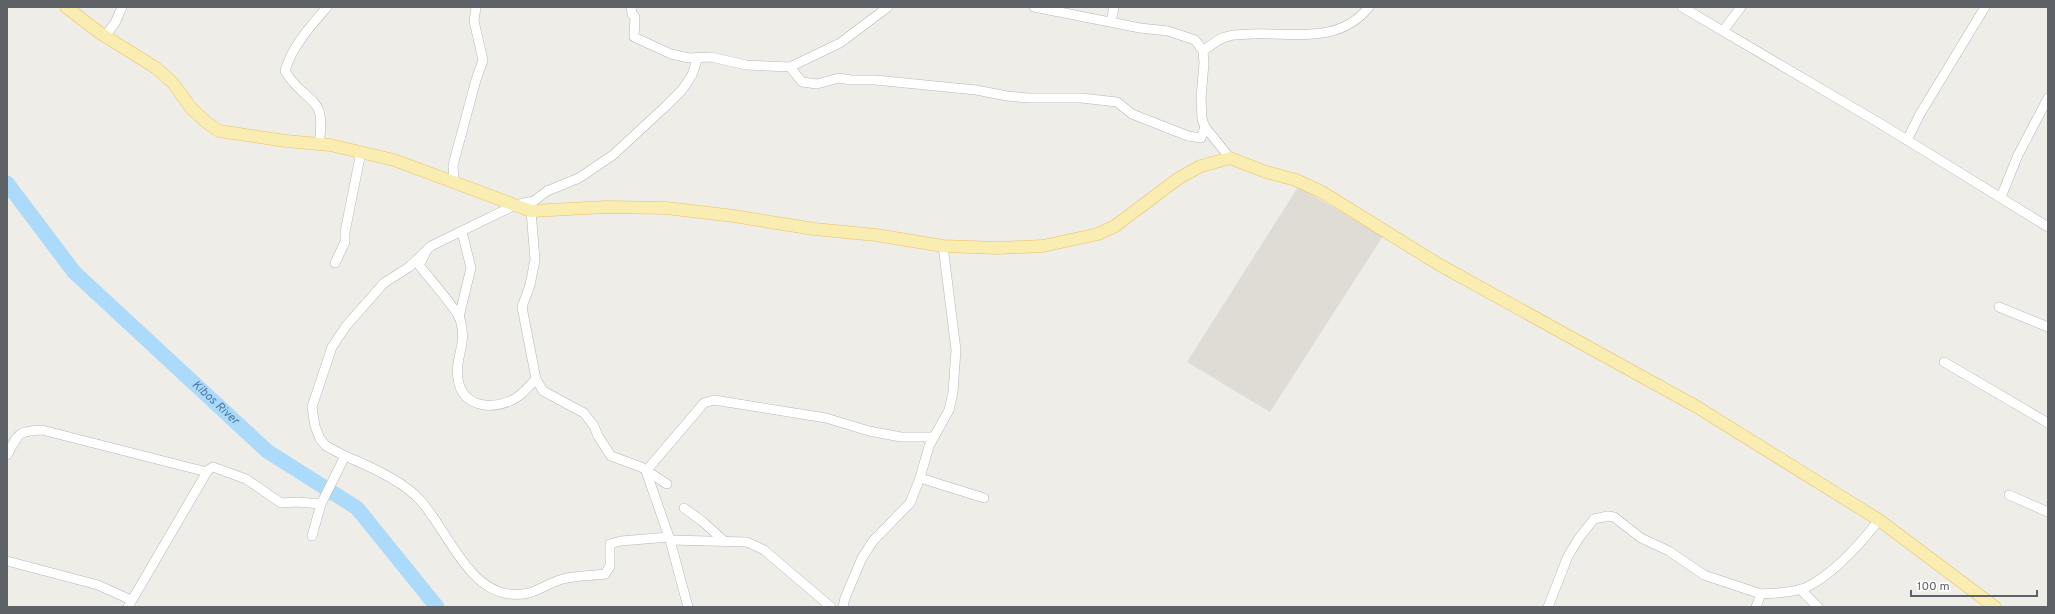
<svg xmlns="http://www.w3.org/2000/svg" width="2055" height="614" font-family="Overpass,sans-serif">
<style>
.education{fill:#dfdcd5}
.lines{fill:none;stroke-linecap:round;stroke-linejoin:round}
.river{stroke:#acdafa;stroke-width:15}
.minor-casing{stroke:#b4b7ba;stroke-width:10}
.major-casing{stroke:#e9c166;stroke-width:13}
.minor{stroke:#fff;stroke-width:9}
.major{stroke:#faedb1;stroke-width:12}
.labels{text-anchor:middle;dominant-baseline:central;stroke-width:3;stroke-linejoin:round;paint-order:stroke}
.water-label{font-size:12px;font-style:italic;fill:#4675a3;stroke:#fff}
</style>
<rect width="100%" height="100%" fill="#efede7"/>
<!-- education -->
<path class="education" d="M1298,187L1383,236L1270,412L1187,362Z"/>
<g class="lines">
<!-- river -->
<path class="river" id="s1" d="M7,183L74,272L267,451L357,508L437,607"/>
<defs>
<g id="minor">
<path d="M631,7L632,14L635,17L634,37L671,54L689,58L711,57L746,65L790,67L802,82L817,84L839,78L851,80H875L976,90L1007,96L1028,98H1081L1117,102L1132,114L1188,136L1201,138L1205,127"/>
<path d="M1034,7L1140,28L1168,31L1195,40L1203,51L1204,63L1201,98L1202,119L1205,127L1230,158"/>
<path d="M1682,7L1881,124L2048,227"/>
<path d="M1111,22L1114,7"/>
<path d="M1723,31L1741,7"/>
<path d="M105,36L115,23L122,7"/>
<path d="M1203,51C1211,45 1219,38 1229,36C1236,34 1244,35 1251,34C1294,32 1338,45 1369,7"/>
<path d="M790,67L840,43L888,7"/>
<path d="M1907,140L1920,114L1985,7"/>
<path d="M319,144C327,92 307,107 285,71C292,46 310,27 327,7"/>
<path d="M454,183L453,165L476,80L483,60L474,21L476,7"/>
<path d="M2001,197L2018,155L2048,98"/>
<path d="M531,211L535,260L530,285L522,307L536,379L543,391L584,413L594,426L598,436L611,456L641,467L667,484"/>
<path d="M425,254L419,265C428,277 456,308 460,319C468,345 454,358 458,379C462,406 489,410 510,401C521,397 528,387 536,379"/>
<path d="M335,263L345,242V232L361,152"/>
<path d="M1999,307L2048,327"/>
<path d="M459,317L471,268L462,232"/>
<path d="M1944,362L2048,423"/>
<path d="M7,455C19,434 16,431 42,430L207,472"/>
<path d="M345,456C367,465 404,482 420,500C446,528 467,589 509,594C535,597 541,585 563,579C577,575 592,576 605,574L610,566V544L621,541L669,537"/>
<path d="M646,471L704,403L714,400L826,418L869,431L901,437H933"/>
<path d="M646,471L670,540L688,607"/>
<path d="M920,478L984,498"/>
<path d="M2009,495L2048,512"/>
<path d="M684,508L702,521L723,540"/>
<path d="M312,536L321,504L345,456L326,446L320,439L315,426L312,407L332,347L346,326L384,283L409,267L431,246L515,205L534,201L547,191L579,178L613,155L666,106L682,90L692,75L698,57"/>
<path d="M670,540L747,542L764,550L831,607"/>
<path d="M7,561L98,585L131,600"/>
<path d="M1800,589L1818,607"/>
<path d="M128,607L208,470L213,467L246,479L281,503L297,502L321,504"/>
<path d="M843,607L845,598L862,558L873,541L910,503L920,478L929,446L949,410L953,392L956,350L943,246"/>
<path d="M1548,607L1568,556L1579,538L1594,519L1608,516L1614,517L1641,538L1669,551L1704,575L1761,594"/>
<path d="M1756,607L1761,594C1775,593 1794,593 1807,587C1833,574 1861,543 1879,520"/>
</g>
<path id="major" d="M66,7L100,33L156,68L173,83L191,108L206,122L219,131L286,141L330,145L394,160L531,211L606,207L666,208L734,216L814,229L876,235L943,246L998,248L1043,246L1098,234L1115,226L1179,178L1201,166L1230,158L1266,172L1296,180L1322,192L1438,264L1697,407L1879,520L1995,607"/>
</defs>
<!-- minor casing -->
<use href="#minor" class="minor-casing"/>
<!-- major casing -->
<use href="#major" class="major-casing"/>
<!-- minor -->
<use href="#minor" class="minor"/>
<!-- major -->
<use href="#major" class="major"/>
</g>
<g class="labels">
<!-- water labels -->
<g class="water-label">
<text stroke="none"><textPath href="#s1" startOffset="304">Kibos River</textPath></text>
</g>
</g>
<!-- border -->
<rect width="2055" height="614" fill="none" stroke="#5e6266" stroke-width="16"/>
<!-- scale -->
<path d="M1911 590v6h126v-6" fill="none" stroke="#5e6266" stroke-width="2"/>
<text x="1917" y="590" font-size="12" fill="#5e6266" stroke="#ffffff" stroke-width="3" paint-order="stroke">100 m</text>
</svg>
